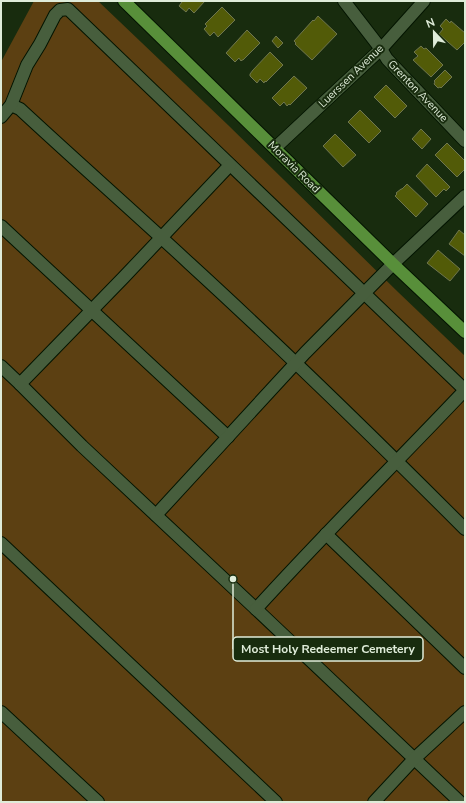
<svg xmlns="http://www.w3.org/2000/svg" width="466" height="803" font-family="'Nunito Sans',sans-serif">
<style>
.green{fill:#5c4012}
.building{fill:#525b08;stroke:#6f764e}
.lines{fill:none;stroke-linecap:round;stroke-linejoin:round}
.minor-casing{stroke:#031400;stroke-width:14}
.major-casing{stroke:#031400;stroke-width:14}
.minor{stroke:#475e3d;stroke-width:12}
.major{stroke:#588f3a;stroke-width:12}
.labels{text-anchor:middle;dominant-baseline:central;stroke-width:4;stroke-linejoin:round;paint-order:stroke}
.street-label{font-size:11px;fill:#dfecd9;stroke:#182c0e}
.leader{fill:none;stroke:#dfecd9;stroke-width:1.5}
.callout-dot{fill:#dfecd9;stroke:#182c0e;stroke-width:1.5}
.callout{fill:#182c0e;stroke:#dfecd9;stroke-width:1.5}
.callout-label{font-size:12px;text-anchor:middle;font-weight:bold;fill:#dfecd9}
</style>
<rect width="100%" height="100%" fill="#182c0e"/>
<!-- green -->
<path class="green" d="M34,1H98L228,125L398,292L465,356V802H1V62Z"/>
<!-- building -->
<g class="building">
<path d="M181,1H205L194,13L189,8L186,12L179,6L182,2Z"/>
<path d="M222,7L235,20L218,37L214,32L210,36L204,29L207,26L205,24Z"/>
<path d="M318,16L337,34L312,60L295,44L296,43L294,41L313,20L314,21Z"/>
<path d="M446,19L450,23L451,21L465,33V42L457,50L439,34L443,29L440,26Z"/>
<path d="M247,30L260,43L243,60H242L241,61L239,58L235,62L226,53Z"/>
<path d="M276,36L283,43L278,48L272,41Z"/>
<path d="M421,46L424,49L426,48L443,65L431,77L413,60L418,56L414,52Z"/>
<path d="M270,52L283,65L266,82L265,81L264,83L260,79L257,83L250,76V74L253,70Z"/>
<path d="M445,70L452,77L441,88L440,87L438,88L434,84L435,82L434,81Z"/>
<path d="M294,76L307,88L290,105L289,104L287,106L284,102L280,106L272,98Z"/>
<path d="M386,85L407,106L395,118L374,97Z"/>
<path d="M360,110L381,131L369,143L348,122Z"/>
<path d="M421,129L431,139L422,149L412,139Z"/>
<path d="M335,134L356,155L343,167L323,146Z"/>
<path d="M447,143L465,161V169L457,177L435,155Z"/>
<path d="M427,164L450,187L446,191L444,189L436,197L416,176Z"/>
<path d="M407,184L428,204L416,217L395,196L397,194L396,193L401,189H402Z"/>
<path d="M459,230L465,235V256L449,244Z"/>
<path d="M438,250L460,269L450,281L427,263Z"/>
</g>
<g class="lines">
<defs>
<g id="minor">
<path d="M344,1L381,49L387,59L465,141"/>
<path d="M11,105L20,109C76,161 134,212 190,264C284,350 375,439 465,529"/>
<path d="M1,117L11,105L27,65L40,44L55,15L60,10L68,9L465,390"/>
<path d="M275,148L381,49L424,1"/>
<path d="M1,226L228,437"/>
<path d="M1,366L20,384L82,446L256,609L460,802"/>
<path d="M20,384L124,277L230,165"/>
<path d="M156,515L305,353L393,264L465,196"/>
<path d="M326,534L465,668"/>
<path d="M1,543L276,802"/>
<path d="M256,609C324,534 396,463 465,390"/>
<path d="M1,712L98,802"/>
<path d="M374,802L414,759L465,712"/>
</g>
<path id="major" d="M124,1L393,264L465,332"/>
</defs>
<!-- minor casing -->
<use href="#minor" class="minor-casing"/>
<!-- major casing -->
<use href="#major" class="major-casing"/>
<!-- minor -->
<use href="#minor" class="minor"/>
<!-- major -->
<use href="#major" class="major"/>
</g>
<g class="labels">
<!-- street labels -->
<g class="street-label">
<text transform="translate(351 76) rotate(-44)">Luerssen Avenue</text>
<text transform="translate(418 91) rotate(46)">Grenton Avenue</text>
<text transform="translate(294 167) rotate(45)">Moravia Road</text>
</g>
</g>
<!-- callouts -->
<path class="leader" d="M233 579L233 649"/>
<circle class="callout-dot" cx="233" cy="579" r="4"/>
<rect class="callout" x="233" y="637" width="190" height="24" rx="4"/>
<g class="callout-label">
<text x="328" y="653">Most Holy Redeemer Cemetery</text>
</g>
<!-- border -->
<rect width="466" height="803" fill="none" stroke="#dfecd9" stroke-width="4"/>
<!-- north arrow -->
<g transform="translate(434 32) rotate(338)" stroke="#182c0e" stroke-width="3" paint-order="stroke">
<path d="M0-3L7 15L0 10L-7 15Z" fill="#dfecd9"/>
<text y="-6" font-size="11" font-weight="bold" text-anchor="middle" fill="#dfecd9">N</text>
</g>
</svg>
